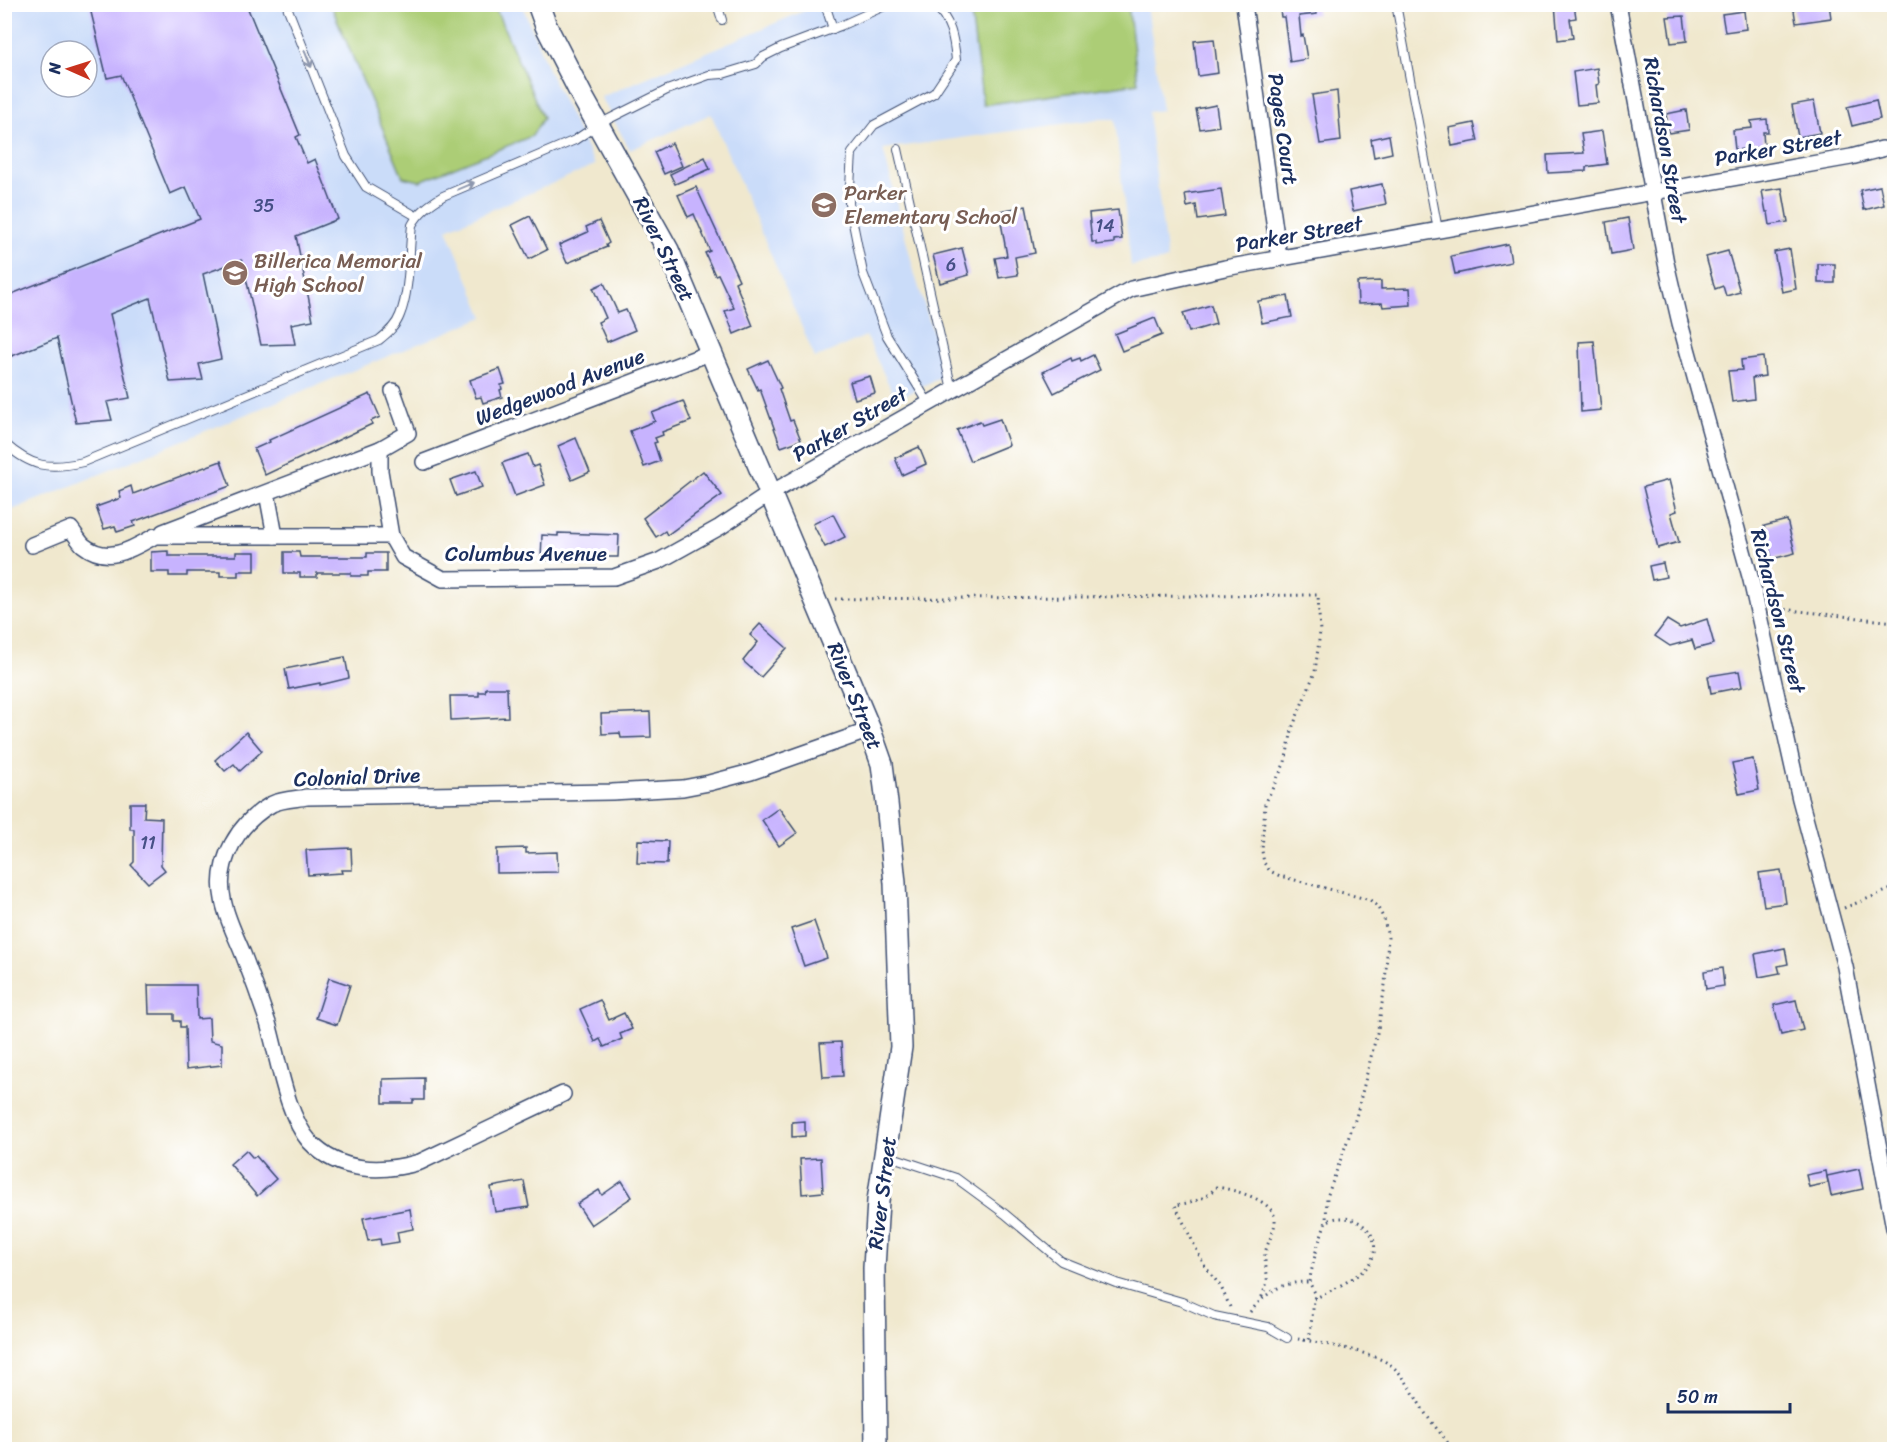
<svg xmlns="http://www.w3.org/2000/svg" width="1899" height="1454" font-family="Sriracha,sans-serif">
<style>
.built{fill:#cadcf9;fill-rule:evenodd}
.green{fill:#accd76;stroke:#647e6a;stroke-width:1.5}
.building{fill:#c7b3fe}
.lines{fill:none;stroke-linecap:round;stroke-linejoin:round}
.service-casing{stroke:#3b4b6f;stroke-width:10}
.minor-casing{stroke:#3b4b6f;stroke-width:18}
.secondary-casing{stroke:#3b4b6f;stroke-width:24}
.path{stroke:#3b4b6f;stroke-width:3;stroke-dasharray:1.5 4.5;stroke-linecap:butt}
.service{stroke:#fff;stroke-width:8}
.minor{stroke:#fff;stroke-width:15}
.secondary{stroke:#fff;stroke-width:21}
.oneway{stroke:#8d97ae}
.labels{text-anchor:middle;dominant-baseline:central;stroke-width:6;stroke-linejoin:round;paint-order:stroke}
.number-label{font-size:18px;fill:#465086}
.street-label{font-size:21px;fill:#1b2f5e;stroke:#fff}
.education-label{font-size:21px;fill:#785e54;stroke:#fff;text-anchor:start}
</style>
<rect width="100%" height="100%" fill="#fff"/>
<filter id="ink" filterUnits="userSpaceOnUse"><feTurbulence type="fractalNoise" baseFrequency=".0167" numOctaves="2"/><feDisplacementMap in="SourceGraphic" scale="12" xChannelSelector="R" yChannelSelector="G"/><feConvolveMatrix kernelMatrix="1 2 1 2 8 2 1 2 1" color-interpolation-filters="sRGB"/></filter>
<filter id="wash" filterUnits="userSpaceOnUse"><feTurbulence type="fractalNoise" baseFrequency=".008" numOctaves="4" result="noise"/><feDisplacementMap in="SourceGraphic" scale="24" xChannelSelector="R" yChannelSelector="G"/><feGaussianBlur stdDeviation="1.35" result="paint"/><feColorMatrix in="noise" values="0 0 0 0 0 0 0 0 0 0 0 0 0 0 0 0 0 1.4 0 .05"/><feComposite in="paint" operator="in"/></filter>
<g filter="url(#wash)">
<rect width="100%" height="100%" fill="#f0e8ce"/>
<!-- built -->
<g class="built">
<path d="M5,5H522L550,74L595,165L447,229L484,317L5,513ZM51,51H87V87H51Z"/>
<path d="M818,5H1147L1162,110L1148,112L1167,260L1131,266L1115,119H1098L883,149L915,275L946,374L896,400L866,336L815,358L711,114L630,150L601,97Z"/>
</g>
<!-- green -->
<g class="green">
<path d="M331,5H494L543,118L532,136L420,181L403,177Z"/>
<path d="M970,5H1128L1138,83L983,105Z"/>
</g>
<g id="blocks">
<!-- building -->
<g class="building">
<path d="M89,4H246L300,135L296,137L307,163L315,159L338,219L296,236L313,320L291,324L295,344L261,345L242,260L203,274L221,359L199,364L203,380L170,382L150,298L110,314L130,398L107,402L112,420L76,423L57,338L12,356L4,337V297L200,219L186,187L170,194L121,75L107,78Z"/>
<path d="M1279,4H1316L1317,14L1299,16L1301,36L1303,35L1307,59L1290,62L1284,17H1281Z"/>
<path d="M1555,4H1574L1576,18L1570,19L1573,38L1558,40Z"/>
<path d="M1793,4H1829L1831,18L1796,23Z"/>
<path d="M1744,11L1746,29L1725,32L1722,14Z"/>
<path d="M1684,16L1687,41L1671,43L1667,17Z"/>
<path d="M1214,39L1218,73L1198,76L1194,41Z"/>
<path d="M1597,68L1599,84L1596,85L1598,103L1577,105L1573,72Z"/>
<path d="M1337,91L1341,141L1320,144L1312,95Z"/>
<path d="M1876,100L1880,119L1852,126L1847,107Z"/>
<path d="M1814,101L1820,133L1798,137L1792,105Z"/>
<path d="M1216,105L1219,126L1200,129L1196,109Z"/>
<path d="M1686,110L1689,130L1669,133L1666,114Z"/>
<path d="M1767,119L1768,132H1763L1764,147L1735,150L1733,130L1752,128L1751,121Z"/>
<path d="M1474,123L1478,141L1452,146L1449,128Z"/>
<path d="M1602,131L1607,164L1586,167V171L1548,173L1547,155L1584,153L1581,134Z"/>
<path d="M1389,135L1392,153L1374,157L1371,139Z"/>
<path d="M672,143L682,166L664,174L654,152Z"/>
<path d="M705,157L710,169L675,184L670,174Z"/>
<path d="M1382,184L1386,204L1353,211L1349,191Z"/>
<path d="M1880,186L1884,205L1864,210L1860,190Z"/>
<path d="M696,187L739,280L735,282L753,326L734,334L725,311L734,308L718,274L715,275L705,253L710,251L694,214L688,217L678,195Z"/>
<path d="M1782,188L1788,222L1770,225L1768,212H1766L1762,191Z"/>
<path d="M1221,189L1225,216L1198,220L1196,205L1187,207L1185,194Z"/>
<path d="M1026,206L1035,253L1015,257L1018,275L999,278L995,258L1007,256L999,211Z"/>
<path d="M1118,210L1122,239L1114,240V243L1096,245V242H1092L1089,213Z"/>
<path d="M530,216L547,250L529,259L512,225Z"/>
<path d="M1628,218L1633,250L1611,254L1606,222Z"/>
<path d="M599,221L609,243L606,245L607,247L567,263L559,245L588,232L586,227Z"/>
<path d="M1508,244L1511,262L1455,274L1451,256Z"/>
<path d="M962,248L969,275L940,283L933,255Z"/>
<path d="M1790,249L1796,289L1782,292L1774,252Z"/>
<path d="M1728,251L1740,292L1726,296L1723,286L1715,289L1706,257Z"/>
<rect x="1818" y="264" width="17" height="19"/>
<path d="M1381,281V289L1410,288L1411,305L1383,307L1382,303L1358,304L1357,282Z"/>
<path d="M604,283L618,313L626,310L635,330L607,342L598,322L606,318L593,288Z"/>
<path d="M1288,296L1292,317L1262,323L1258,301Z"/>
<path d="M1211,305L1216,324L1189,332L1183,313Z"/>
<path d="M1155,318L1162,335L1122,351L1115,334Z"/>
<path d="M1594,341L1601,410L1581,412L1579,342Z"/>
<path d="M1093,355L1100,370L1054,393L1043,372L1071,358L1072,361L1080,358L1081,361Z"/>
<path d="M1763,357L1765,376L1752,378L1754,399L1732,402L1728,371L1742,370L1741,360Z"/>
<path d="M768,360L781,388L779,389L790,421L793,420L801,440L781,447L760,389L758,390L748,369Z"/>
<path d="M500,369L505,384L501,385L502,389L500,390L502,397L483,403L481,397L476,398L470,380Z"/>
<path d="M870,376L875,393L855,399L850,382Z"/>
<path d="M370,394L380,417L371,421L372,424L265,475L254,449L270,442L269,440Z"/>
<path d="M683,401L691,421L662,432L663,435L655,438L657,442L654,443L660,461L644,467L630,431L655,421L652,413Z"/>
<path d="M1000,419L1009,445L970,461L957,430L980,421L982,425Z"/>
<path d="M576,438L590,472L572,480L558,446Z"/>
<path d="M919,447L926,464L902,475L895,458Z"/>
<path d="M528,454L533,467L538,465L545,485L515,496L502,463Z"/>
<path d="M221,461L230,486L133,522L135,526L117,532L115,526L104,529L96,507L121,498L119,491L131,486L133,494Z"/>
<path d="M476,471L482,487L456,496L450,480Z"/>
<path d="M703,471L722,495L667,535L665,531L656,537L643,518Z"/>
<path d="M1669,480L1677,511L1671,513L1679,542L1658,548L1643,487Z"/>
<path d="M833,514L845,537L825,547L813,524Z"/>
<path d="M1787,520L1795,553L1772,559L1764,526Z"/>
<path d="M558,533L619,535L618,557H602V561L541,560L542,535L558,536Z"/>
<path d="M168,551V556H236V552H255V571H238V576H220V572H187V576H169V572H151V552Z"/>
<path d="M284,552H299L300,557H367V553H386V572H368V576H351V573H317V577H300V573H284Z"/>
<path d="M1663,563L1666,577L1652,580L1649,566Z"/>
<path d="M1707,619L1714,644L1695,649L1692,640L1670,646L1655,636L1667,620L1680,628Z"/>
<path d="M760,624L787,648L761,677L743,661L758,642L750,635Z"/>
<path d="M345,657L349,678L320,685V683L289,689L285,669Z"/>
<path d="M1739,671L1742,687L1711,693L1708,676Z"/>
<path d="M486,688H507L508,717L451,720L450,696H479V692H485Z"/>
<path d="M650,712L651,737L621,738L620,733L602,734L601,714Z"/>
<path d="M246,732L262,751L240,771L234,764L225,771L215,760Z"/>
<path d="M1753,759L1759,790L1739,794L1732,763Z"/>
<path d="M130,803H145L144,817L162,818L161,865L165,870L148,883L131,865L134,862V829H130Z"/>
<path d="M779,808L797,833L779,846L762,820Z"/>
<path d="M638,840L668,841L667,864L637,863Z"/>
<path d="M351,848L352,870H341L342,873L308,875L306,850Z"/>
<path d="M526,848V853L557,852L558,872L497,873V849Z"/>
<path d="M1781,870L1786,903L1764,906L1759,873Z"/>
<path d="M814,921L827,958L804,966L791,929Z"/>
<path d="M1785,948L1788,964L1778,966L1780,973L1759,977L1755,954Z"/>
<path d="M1722,968L1724,986L1706,989L1704,971Z"/>
<path d="M329,978L350,985L337,1025L316,1018Z"/>
<path d="M148,985H196L197,1019L209,1018L210,1041L222,1044V1065L186,1069L185,1027H180V1021H174V1014H149Z"/>
<path d="M600,1000L609,1020L624,1013L632,1029L620,1034L622,1039L604,1047L600,1039L595,1042L580,1009Z"/>
<path d="M1796,1000L1803,1030L1781,1035L1774,1005Z"/>
<path d="M841,1042L843,1076L823,1077L820,1043Z"/>
<path d="M424,1078V1100H413V1103H383V1079Z"/>
<path d="M805,1121V1136L792,1137V1122Z"/>
<path d="M246,1150L253,1158L256,1156L276,1179L257,1196L230,1164Z"/>
<path d="M821,1158L823,1192L802,1194L800,1159Z"/>
<path d="M1859,1169L1863,1189L1831,1196L1827,1176Z"/>
<path d="M1826,1171L1828,1183L1809,1187L1806,1175Z"/>
<path d="M524,1181L529,1207L495,1212L491,1187Z"/>
<path d="M622,1181L632,1197L591,1225L577,1204L599,1190L602,1195Z"/>
<path d="M410,1209L413,1229L397,1232L399,1242L381,1245L380,1239L368,1241L363,1218Z"/>
</g>
</g>
</g>
<g filter="url(#ink)">
<use href="#blocks" fill-opacity="0" stroke="#3b4b6f" stroke-width="1.5"/>
<g class="lines">
<defs>
<g id="service">
<path d="M286,4L346,156L366,187L416,216"/>
<path d="M717,4L722,20"/>
<path d="M825,4L833,29"/>
<path d="M1396,4L1438,230"/>
<path d="M898,149L952,390"/>
<path d="M929,404L887,336L863,273L849,203L852,153L874,125L934,93L956,60C954,39 951,19 933,4"/>
<path d="M4,443C31,467 48,470 83,462L379,340C388,333 396,326 400,315C410,291 409,251 412,225C419,212 430,204 443,196L575,140L599,124L667,90L709,75L723,74L756,64L763,57L781,48L840,26L889,4"/>
<path d="M886,1155L956,1178L1005,1214L1061,1261L1116,1283L1182,1302L1214,1316L1268,1327L1287,1338"/>
</g>
<g id="minor">
<path d="M1244,4L1279,258"/>
<path d="M1618,4L1666,263L1680,323L1751,580L1800,799L1845,967L1894,1228"/>
<path d="M380,449V471L391,536L403,557L443,579L614,577L659,561L720,527L771,493L1131,289L1225,268L1851,157L1882,149"/>
<path d="M424,462L712,352"/>
<path d="M267,493L275,536"/>
<path d="M163,532L380,449L408,433L393,391"/>
<path d="M32,545L71,529C75,534 79,541 83,545C108,565 132,549 155,536H391"/>
<path d="M563,1094L420,1162C382,1173 339,1173 310,1142C286,1115 278,1057 268,1023C260,999 252,977 243,954C236,936 226,918 223,899C215,861 239,822 272,804C282,799 296,799 307,797L612,792L683,788L709,783L751,772L870,730"/>
</g>
<path id="secondary" d="M538,4L546,26L582,96L668,250L870,730L882,764L887,803L895,883L901,1047L878,1201L874,1268L876,1450"/>
</defs>
<!-- service casing -->
<use href="#service" class="service-casing"/>
<!-- minor casing -->
<use href="#minor" class="minor-casing"/>
<!-- secondary casing -->
<use href="#secondary" class="secondary-casing"/>
<!-- path -->
<g class="path">
<path d="M835,599L1318,595L1320,632L1315,672L1293,726L1285,762L1265,804L1262,851L1264,863L1270,871L1280,876L1370,900L1377,906L1384,919L1388,938L1385,985L1378,1029L1356,1117L1327,1197L1326,1221L1316,1251L1309,1282L1315,1293L1309,1341"/>
<path d="M1773,608L1894,622"/>
<path d="M1844,908L1894,888"/>
<path d="M1314,1299C1328,1292 1357,1278 1367,1267C1390,1238 1356,1208 1327,1221"/>
<path d="M1230,1307L1221,1287L1204,1265L1175,1205C1191,1203 1205,1200 1216,1187C1232,1189 1277,1200 1275,1222C1274,1233 1267,1243 1265,1254C1264,1263 1268,1272 1267,1281C1266,1287 1263,1293 1261,1299"/>
<path d="M1250,1312C1268,1291 1281,1282 1309,1282"/>
<path d="M1298,1339C1320,1343 1375,1352 1392,1366C1408,1379 1416,1400 1427,1416C1435,1427 1445,1438 1453,1450"/>
</g>
<!-- service -->
<use href="#service" class="service"/>
<!-- minor -->
<use href="#minor" class="minor"/>
<!-- secondary -->
<use href="#secondary" class="secondary"/>
</g>
<!-- one-way arrows -->
<defs><path id="oneway-shaft" d="M-6 0H5M1.5-3L5.5 0L1.5 3" fill="none" stroke-width="1.6" stroke-linecap="round" stroke-linejoin="round" transform="scale(1.5)"/></defs>
<g class="oneway">
<use href="#oneway-shaft" transform="translate(308 59) rotate(68)"/>
<use href="#oneway-shaft" transform="translate(466 186) rotate(-23)"/>
</g>
</g>
<!-- icons -->
<defs>
<symbol id="school-disc" viewBox="-11 -11 22 22"><circle r="9.5" fill="#8d6e63" stroke="#fff"/><path d="M0-5L7-2L0 1L-7-2ZM-4 1L0 2.5L4 1V4Q0 6-4 4Z" fill="#fff"/></symbol>
</defs>
<g fill-rule="evenodd">
<use href="#school-disc" x="809" y="190" width="30" height="30"/>
<use href="#school-disc" x="220" y="258" width="30" height="30"/>
</g>
<g class="labels">
<!-- number labels -->
<g class="number-label">
<text x="264" y="206">35</text>
<text x="1105" y="226">14</text>
<text x="951" y="265">6</text>
<text x="148" y="843">11</text>
</g>
<!-- street labels -->
<g class="street-label">
<text transform="translate(1283 129) rotate(82)">Pages Court</text>
<text transform="translate(1665 140) rotate(80)">Richardson Street</text>
<text transform="translate(1778 148) rotate(-10)">Parker Street</text>
<text transform="translate(1299 234) rotate(-10)">Parker Street</text>
<text transform="translate(664 249) rotate(64)">River Street</text>
<text transform="translate(560 387) rotate(-21)">Wedgewood Avenue</text>
<text transform="translate(850 424) rotate(-30)">Parker Street</text>
<text x="526" y="554">Columbus Avenue</text>
<text transform="translate(1778 611) rotate(76)">Richardson Street</text>
<text transform="translate(855 696) rotate(68)">River Street</text>
<text transform="translate(357 777) rotate(-2)">Colonial Drive</text>
<text transform="translate(882 1193) rotate(-83)">River Street</text>
</g>
<!-- education labels -->
<g class="education-label">
<text x="844" y="193">Parker<tspan x="844" dy="24">Elementary School</tspan></text>
<text x="254" y="261">Billerica Memorial<tspan x="254" dy="24">High School</tspan></text>
</g>
</g>
<!-- margin -->
<rect width="1899" height="1454" fill="none" stroke="#fff" stroke-width="24"/>
<!-- north arrow -->
<g transform="translate(69 69) rotate(273)"><circle r="28" fill="#ffffff" stroke="#a4acbf" stroke-width="1.5"/>
<path d="M0-4.5L10 22L0 15L-10 22Z" fill="#c8321e"/>
<text y="-9" font-size="16" font-weight="bold" text-anchor="middle" fill="#1b2f5e">N</text>
</g>
<!-- scale -->
<path d="M1668 1403v9h122v-9" fill="none" stroke="#1b2f5e" stroke-width="3"/>
<text x="1677" y="1403" font-size="18" fill="#1b2f5e" stroke="#ffffff" stroke-width="4.5" paint-order="stroke">50 m</text>
</svg>
